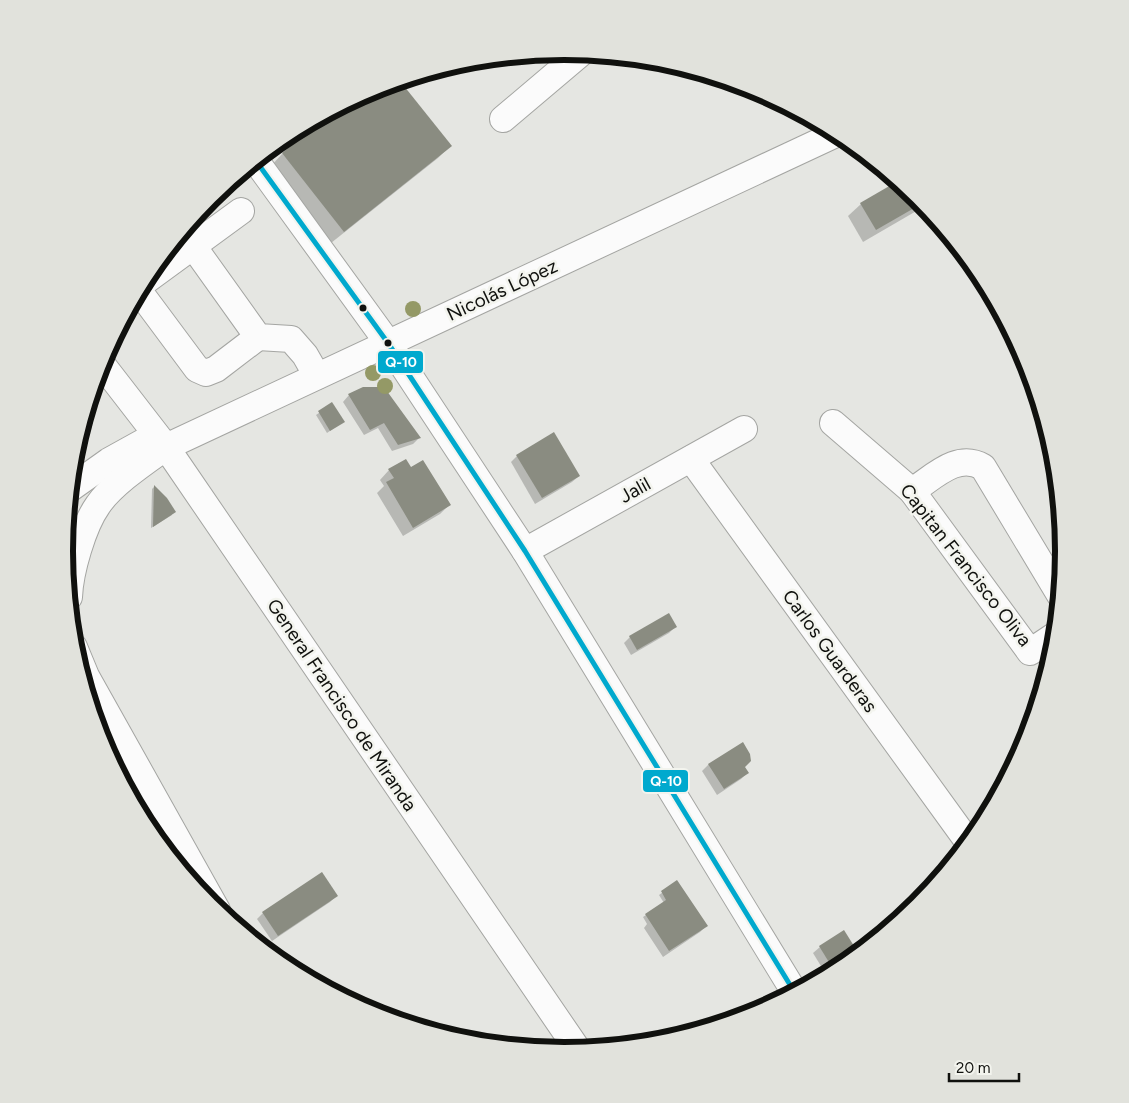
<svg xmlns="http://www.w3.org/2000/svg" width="1129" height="1103" font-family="Figtree,sans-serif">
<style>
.shadow{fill:#0003}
.building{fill:#8a8c81}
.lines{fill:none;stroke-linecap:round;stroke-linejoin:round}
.minor-casing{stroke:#a4a5a2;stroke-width:28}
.minor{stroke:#fbfbfb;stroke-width:26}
.bus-1-casing{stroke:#f3f4ee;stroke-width:9}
.bus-1{stroke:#00a9ce;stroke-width:5}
.tree{fill:#949966}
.bus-dot{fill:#10110e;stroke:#f3f4ee;stroke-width:2}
.labels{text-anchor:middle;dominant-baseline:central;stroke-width:5;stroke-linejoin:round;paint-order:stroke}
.street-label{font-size:19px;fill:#10110e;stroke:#f3f4ee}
.rim{fill:none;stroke:#10110e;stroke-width:6}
.line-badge{stroke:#f3f4ee;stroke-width:2}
.badge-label{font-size:14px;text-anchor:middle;font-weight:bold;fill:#fff}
</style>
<rect width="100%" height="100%" fill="#e5e6e2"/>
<!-- shadow -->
<g class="shadow">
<path d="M347,103L450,146L438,158L331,243L270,167L282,154Z"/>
<path d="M899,182L918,198L925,206L863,242L848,216L861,204Z"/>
<path d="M349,395L419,438L413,444L392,451L378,428L364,435L343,402Z"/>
<path d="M332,404L340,424L327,433L316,415Z"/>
<path d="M517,456L579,476L572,482L535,504L511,462Z"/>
<path d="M410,469L449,505L440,514L403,536L377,493L384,486L380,480L389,470Z"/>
<path d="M154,487L172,515L151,528L152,489Z"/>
<path d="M675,627L669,633L631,655L624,643L630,637Z"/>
<path d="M742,744L743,767L747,773L741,779L717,795L702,771L708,765Z"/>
<path d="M677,882L706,926L700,932L663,957L644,928L647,924L643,917L664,903L659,895Z"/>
<path d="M336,896L330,902L272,941L257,919L263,913Z"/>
<path d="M843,932L858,955L842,968L827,976L813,953L820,947Z"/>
</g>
<!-- building -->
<g class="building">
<path d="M400,81L452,146L344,232L282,153L341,106L373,89Z"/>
<path d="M898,181L923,203L876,230L860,203Z"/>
<path d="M363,387H384L421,438L398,445L384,423L370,430L348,394Z"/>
<path d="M332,402L345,422L330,431L318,411Z"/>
<path d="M554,432L580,476L542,498L516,455Z"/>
<path d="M406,459L411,467L423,460L451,505L413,528L386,482L394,478L388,469Z"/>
<path d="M154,485L167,498L176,512L153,527Z"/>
<path d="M669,613L677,627L637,650L629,636Z"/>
<path d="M743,742L750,754L751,761L745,767L749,773L724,789L708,764Z"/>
<path d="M322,872L338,896L278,936L262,912Z"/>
<path d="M677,880L708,926L669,951L645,914L666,900L661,891Z"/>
<path d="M844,930L859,954L835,972L819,946Z"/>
</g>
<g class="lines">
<defs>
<g id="minor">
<path d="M503,119L581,53"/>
<path d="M256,161L388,343L525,551L795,993"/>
<path d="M183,232L258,337L291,339L305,355L317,376"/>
<path d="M144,282L241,211"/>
<path d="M139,291L197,369L206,373L216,369L258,337"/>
<path d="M101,363L166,447L578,1050"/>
<path d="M833,423L912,491L1030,652L1057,634"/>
<path d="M691,459L969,843"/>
<path d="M71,488L109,461L156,435"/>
<path d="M912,491C934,477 957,452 983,467L1060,595"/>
<path d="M525,551L744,429"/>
<path d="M69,597C70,572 83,526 98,505C112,484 145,462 166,447L838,133"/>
<path d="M74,647L86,676L217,910"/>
</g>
</defs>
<!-- minor casing -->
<use href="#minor" class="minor-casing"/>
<!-- minor -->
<use href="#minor" class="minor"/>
<defs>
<path id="bus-1" d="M256,161L388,343L525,551L795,993"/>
</defs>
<!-- bus-1 casing -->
<use href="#bus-1" class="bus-1-casing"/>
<!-- bus-1 -->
<use href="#bus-1" class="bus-1"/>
</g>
<!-- trees -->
<g class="tree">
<circle cx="413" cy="309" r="8"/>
<circle cx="373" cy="373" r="8"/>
<circle cx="385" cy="386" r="8"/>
</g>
<!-- markers -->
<g class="bus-dot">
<circle cx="363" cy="308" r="4.5"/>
<circle cx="388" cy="343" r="4.5"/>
</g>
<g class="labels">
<!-- street labels -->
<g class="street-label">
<text transform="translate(502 290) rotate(-25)">Nicolás López</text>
<text transform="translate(635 490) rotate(-29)">Jalil</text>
<text transform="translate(966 565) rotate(52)">Capitan Francisco Oliva</text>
<text transform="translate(830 651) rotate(54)">Carlos Guarderas</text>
<text transform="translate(342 705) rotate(56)">General Francisco de Miranda</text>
</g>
</g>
<!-- crop -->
<path d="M0 0H1129V1103H0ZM73 551a491 491 0 1 1 982 0a491 491 0 1 1-982 0Z" fill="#e1e2dc" fill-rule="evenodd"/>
<path class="rim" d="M73 551a491 491 0 1 1 982 0a491 491 0 1 1-982 0Z"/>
<g class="line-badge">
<rect x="377" y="350" width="47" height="24" rx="5" fill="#00a9ce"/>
<rect x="642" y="769" width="47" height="24" rx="5" fill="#00a9ce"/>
</g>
<g class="badge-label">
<text x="401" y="367">Q-10</text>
<text x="666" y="786">Q-10</text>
</g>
<!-- scale -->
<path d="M949 1073v8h70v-8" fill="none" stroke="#10110e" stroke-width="2.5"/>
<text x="956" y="1073" font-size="15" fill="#10110e" stroke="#f3f4ee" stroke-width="4" paint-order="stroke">20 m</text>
</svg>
